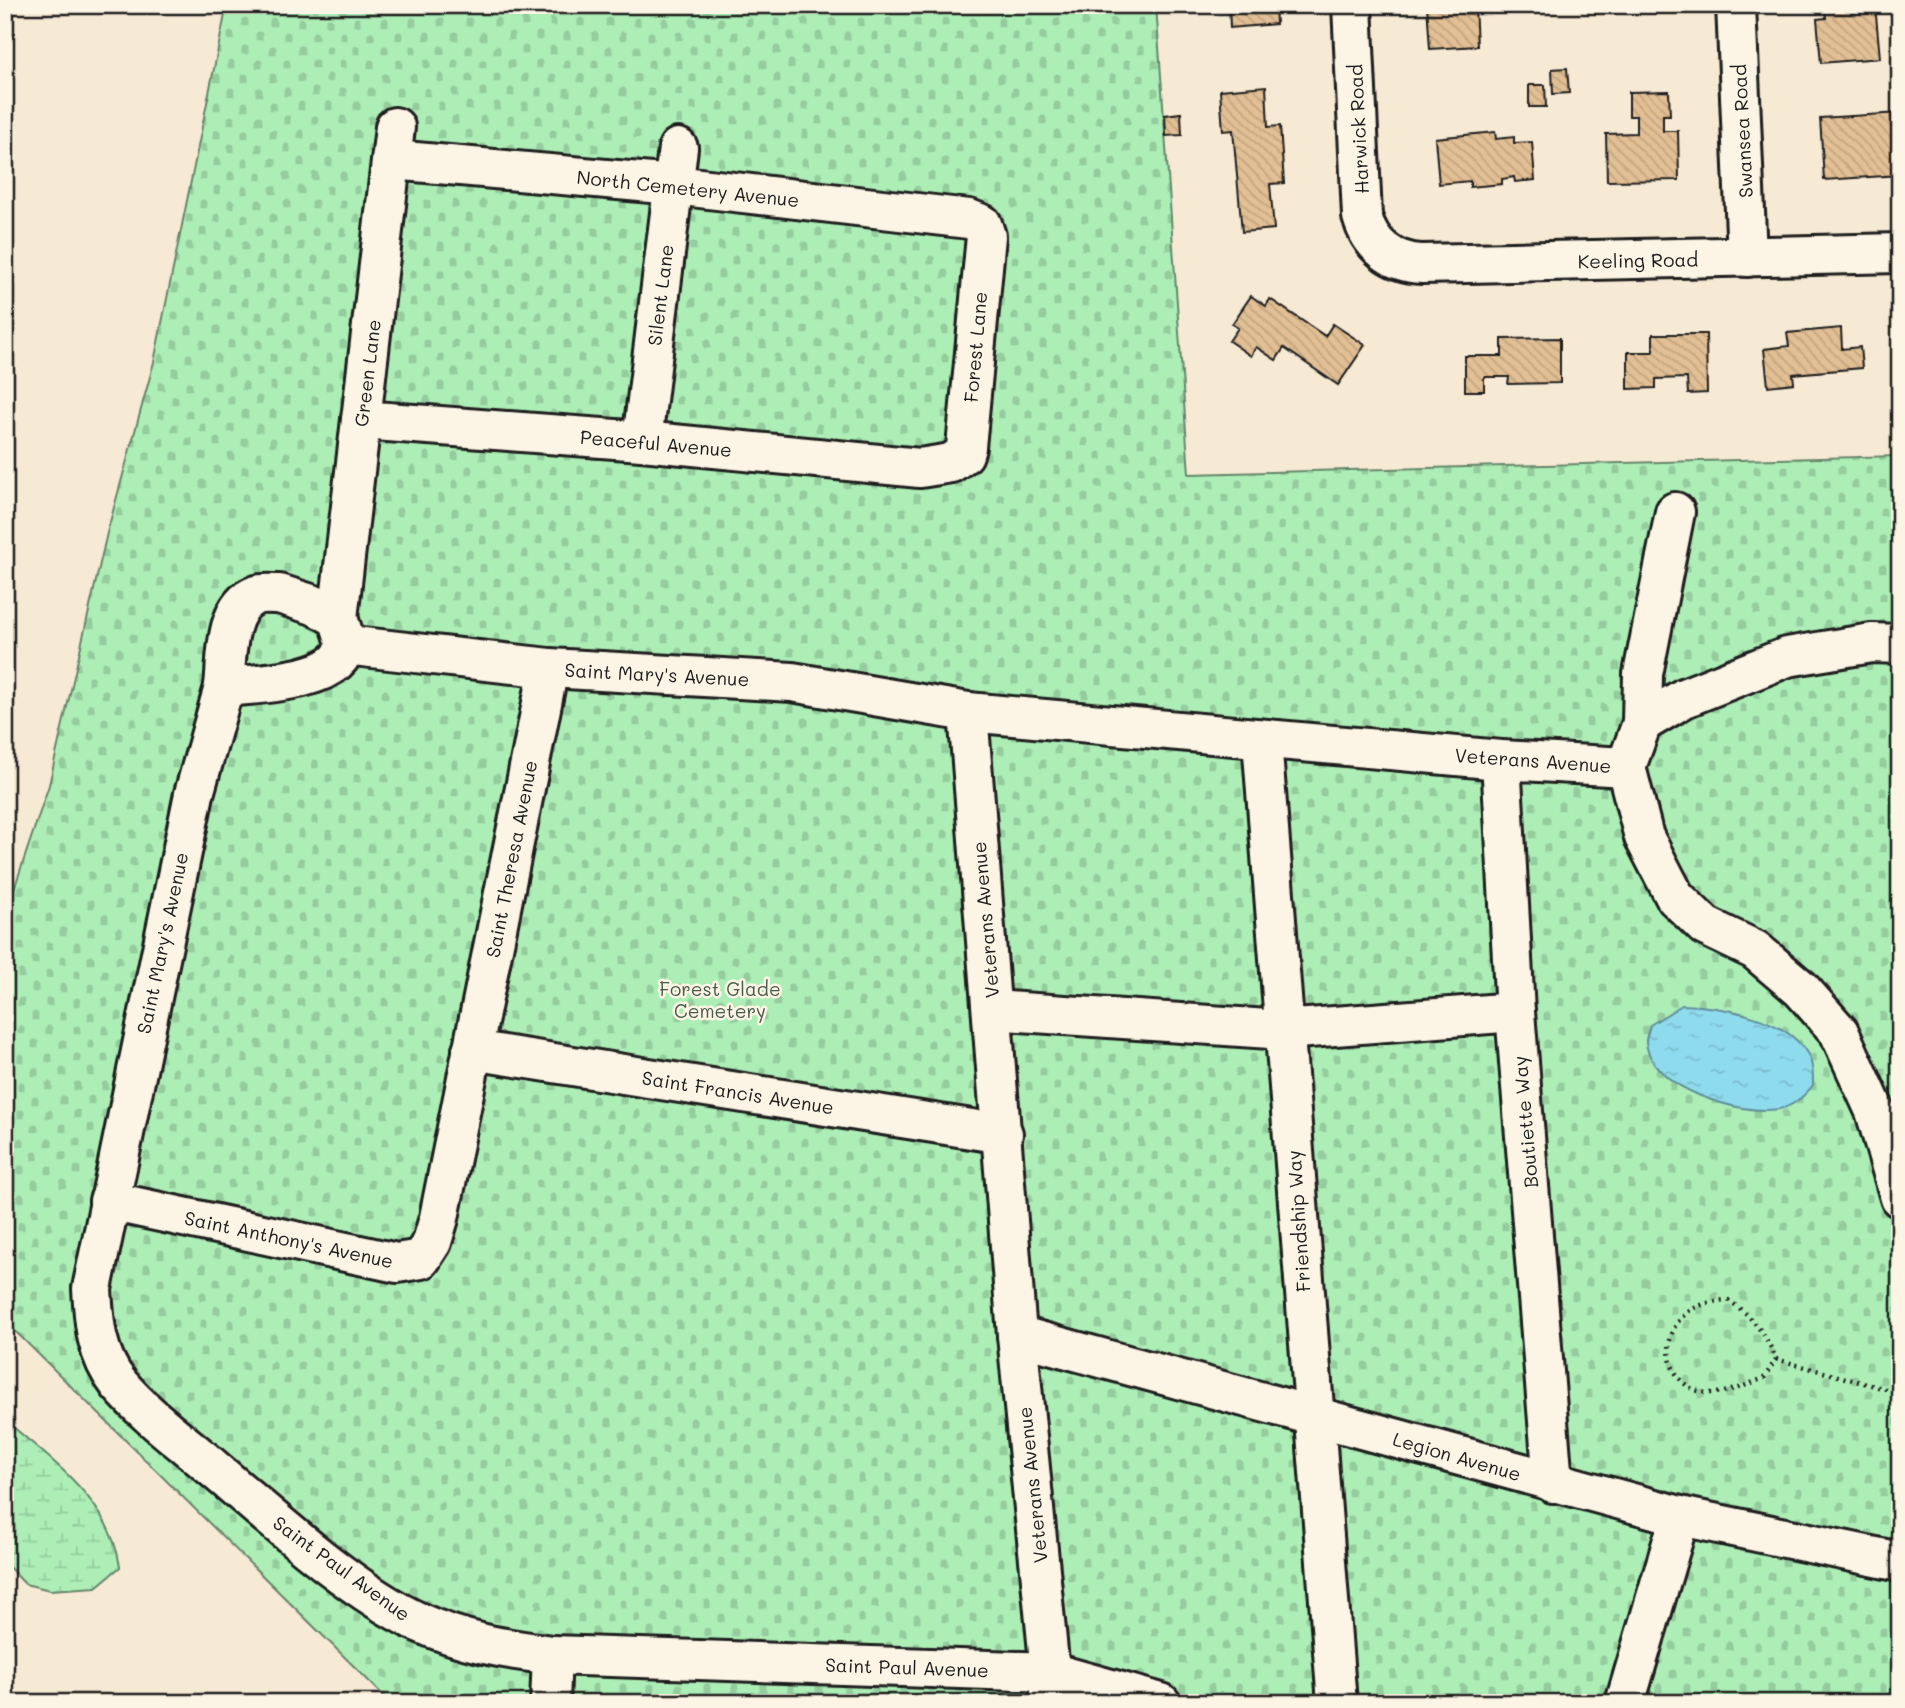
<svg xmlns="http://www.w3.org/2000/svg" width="1905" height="1708" font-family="Mali,sans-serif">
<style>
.wetland{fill:url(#wetland-marsh);stroke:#64856a;stroke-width:2}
.cemetery{fill:url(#cemetery-stones);stroke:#64856a;stroke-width:2}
.water{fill:url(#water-ripples);stroke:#608f99;stroke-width:2}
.building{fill:url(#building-back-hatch);stroke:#1c1c1c;stroke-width:2}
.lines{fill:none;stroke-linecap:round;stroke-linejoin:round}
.minor-casing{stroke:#1c1c1c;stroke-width:44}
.path{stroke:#1c1c1c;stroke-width:4.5;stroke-dasharray:2 5;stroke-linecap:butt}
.minor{stroke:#fcf5e5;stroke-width:38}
.labels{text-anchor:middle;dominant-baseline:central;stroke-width:5;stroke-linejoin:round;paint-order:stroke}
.street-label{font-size:19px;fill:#1c1c1c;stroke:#fcf5e5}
.park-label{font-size:19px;fill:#485b4a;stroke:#fcf5e5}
</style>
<defs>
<pattern id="wetland-marsh" width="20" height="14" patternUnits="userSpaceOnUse" patternTransform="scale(1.75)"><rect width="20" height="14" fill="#adeeb7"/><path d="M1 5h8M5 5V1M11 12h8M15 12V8" fill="none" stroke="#94cc9d"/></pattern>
<pattern id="cemetery-stones" width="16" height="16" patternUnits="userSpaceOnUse" patternTransform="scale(1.75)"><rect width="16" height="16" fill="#adeeb7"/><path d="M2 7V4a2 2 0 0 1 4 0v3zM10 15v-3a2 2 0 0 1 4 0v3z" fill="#94cc9d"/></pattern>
<pattern id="water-ripples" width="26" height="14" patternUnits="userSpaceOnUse" patternTransform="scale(1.75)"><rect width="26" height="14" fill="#8edbed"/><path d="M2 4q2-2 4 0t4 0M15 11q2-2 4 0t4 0" fill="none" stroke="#7abbcb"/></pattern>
<pattern id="building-back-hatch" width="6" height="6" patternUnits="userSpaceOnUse" patternTransform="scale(1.75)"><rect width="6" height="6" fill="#e2bf94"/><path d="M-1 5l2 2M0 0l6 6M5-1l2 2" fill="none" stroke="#c1a47f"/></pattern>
</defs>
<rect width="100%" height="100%" fill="#f7ead5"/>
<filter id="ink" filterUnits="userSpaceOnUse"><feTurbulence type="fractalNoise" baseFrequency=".0143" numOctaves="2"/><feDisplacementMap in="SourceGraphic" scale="14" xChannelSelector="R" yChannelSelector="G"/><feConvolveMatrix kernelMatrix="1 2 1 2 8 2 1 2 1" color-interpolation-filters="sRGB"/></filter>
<g filter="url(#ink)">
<!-- wetland -->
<path class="wetland" d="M5,1420C52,1461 111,1501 120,1567L96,1587L50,1590L25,1584L7,1565Z"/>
<!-- cemetery -->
<path class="cemetery" d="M227,5H1156L1189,474L1900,456V1703H391L5,1321V916L49,785L107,533L154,362Z"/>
<!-- water -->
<path class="water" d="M1682,1005C1720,1006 1785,1017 1807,1053C1813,1063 1813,1074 1813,1085C1804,1097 1794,1106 1779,1109C1741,1116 1648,1088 1646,1041C1646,1036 1649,1030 1650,1025Z"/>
<!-- building -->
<g class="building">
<path d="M1229,5H1275L1276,24L1230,28Z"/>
<path d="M1427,5H1475L1477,46L1430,49Z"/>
<path d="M1612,5H1665V8L1612,11Z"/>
<path d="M1825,5H1875L1880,58L1821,63L1817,19L1826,18Z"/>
<path d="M1567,68L1569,93L1553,94L1552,69Z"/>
<path d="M1529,85H1545L1546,107H1529Z"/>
<path d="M1266,86L1268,127L1280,126L1284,183L1270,184L1274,229L1242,232L1233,130L1223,131L1220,90Z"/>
<path d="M1669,91L1670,115H1663V131H1678L1679,180L1607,181L1606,134L1636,133V116H1629V92Z"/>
<path d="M1181,113L1182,135L1166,136L1165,115Z"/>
<path d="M1900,113V175L1824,180L1820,118Z"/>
<path d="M1495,132L1496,139L1514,137V143L1532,142L1535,180L1515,182L1514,177L1502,179V184L1470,187V181L1439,184L1435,138Z"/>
<path d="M1251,296L1266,306L1270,299L1325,336L1333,324L1365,345L1338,385L1284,348L1276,360L1256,347L1251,356L1229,341L1238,328L1232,324Z"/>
<path d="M1841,328L1842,349L1860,347L1862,368L1793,374L1794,383L1768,386L1764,349L1789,346L1787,333Z"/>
<path d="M1653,334H1706L1707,393L1688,394L1687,378L1656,379V388L1628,389V352H1653Z"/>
<path d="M1560,338V383L1508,384L1509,377H1484V391H1465V356H1502V339Z"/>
</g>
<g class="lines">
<defs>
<g id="minor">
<path d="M1352,5L1362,216C1370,245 1392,263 1422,264L1900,253"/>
<path d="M1736,5L1747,257"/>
<path d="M361,420L642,441L920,468L951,463L964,454L966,447L986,236L982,224L969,219L674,185L393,160"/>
<path d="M642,441L678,148"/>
<path d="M279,594L314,605L338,618C340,625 345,636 345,644C342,683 252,684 224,687C227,660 224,607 256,595C262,593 273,594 279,594Z"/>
<path d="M338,618L395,127"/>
<path d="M345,645L549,668L792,682L968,712L1501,760L1626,767"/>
<path d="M224,687L194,794L92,1289C94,1323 96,1355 119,1384C146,1416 183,1442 214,1469C272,1518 351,1591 418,1622C462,1642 504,1649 552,1655L1050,1672L1161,1703"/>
<path d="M968,712L1017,1335L1050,1672V1703"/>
<path d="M1642,723L1643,674L1675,512"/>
<path d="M1262,740L1337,1703"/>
<path d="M1501,760L1515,1012L1553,1483"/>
<path d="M1626,767L1644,837L1675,897L1705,926L1755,950L1801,989L1839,1032L1875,1111L1900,1198"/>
<path d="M1626,767L1642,723L1684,698L1787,657L1872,643L1900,644"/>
<path d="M992,1010L1283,1030L1515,1012"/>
<path d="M472,1050L1003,1134"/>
<path d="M109,1201L397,1263L421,1259L432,1242L439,1218L549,668"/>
<path d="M1017,1335L1680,1516L1900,1562"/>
<path d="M550,1703L552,1655"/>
<path d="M1625,1703L1680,1516"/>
</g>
</defs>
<!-- minor casing -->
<use href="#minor" class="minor-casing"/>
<!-- path -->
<g class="path">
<path d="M1728,1300C1751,1315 1766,1334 1776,1359L1764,1378C1748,1384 1730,1393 1713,1393C1658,1395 1646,1303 1728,1300Z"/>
<path d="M1776,1359L1900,1393"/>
</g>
<!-- minor -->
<use href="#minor" class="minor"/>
</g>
</g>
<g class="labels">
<!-- street labels -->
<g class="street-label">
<text transform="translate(1358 129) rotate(-93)">Harwick Road</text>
<text transform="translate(1742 131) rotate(-93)">Swansea Road</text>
<text transform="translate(688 188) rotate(6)">North Cemetery Avenue</text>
<text transform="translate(1638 260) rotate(-1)">Keeling Road</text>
<text transform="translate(660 295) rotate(-83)">Silent Lane</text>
<text transform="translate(975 347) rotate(-85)">Forest Lane</text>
<text transform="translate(367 373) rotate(-83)">Green Lane</text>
<text transform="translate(656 443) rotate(5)">Peaceful Avenue</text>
<text transform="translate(657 674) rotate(3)">Saint Mary's Avenue</text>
<text transform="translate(1533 760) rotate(4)">Veterans Avenue</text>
<text transform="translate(511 859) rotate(-79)">Saint Theresa Avenue</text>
<text transform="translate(985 920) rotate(-95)">Veterans Avenue</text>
<text transform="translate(162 943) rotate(-78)">Saint Mary's Avenue</text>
<text transform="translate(738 1092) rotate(9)">Saint Francis Avenue</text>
<text transform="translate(1525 1122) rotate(-95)">Boutiette Way</text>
<text transform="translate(1298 1221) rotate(-94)">Friendship Way</text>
<text transform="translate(289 1239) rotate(12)">Saint Anthony's Avenue</text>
<text transform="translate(1457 1456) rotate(16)">Legion Avenue</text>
<text transform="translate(1032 1485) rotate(-96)">Veterans Avenue</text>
<text transform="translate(342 1568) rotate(36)">Saint Paul Avenue</text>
<text transform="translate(907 1667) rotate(2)">Saint Paul Avenue</text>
</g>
<!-- park labels -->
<g class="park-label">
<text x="720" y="988">Forest Glade<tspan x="720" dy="22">Cemetery</tspan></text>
</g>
</g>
<!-- margin -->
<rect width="1905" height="1708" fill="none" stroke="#fcf5e5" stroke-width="28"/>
<rect x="14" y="14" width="1877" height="1680" fill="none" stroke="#1c1c1c" stroke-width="2.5" filter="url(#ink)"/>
</svg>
